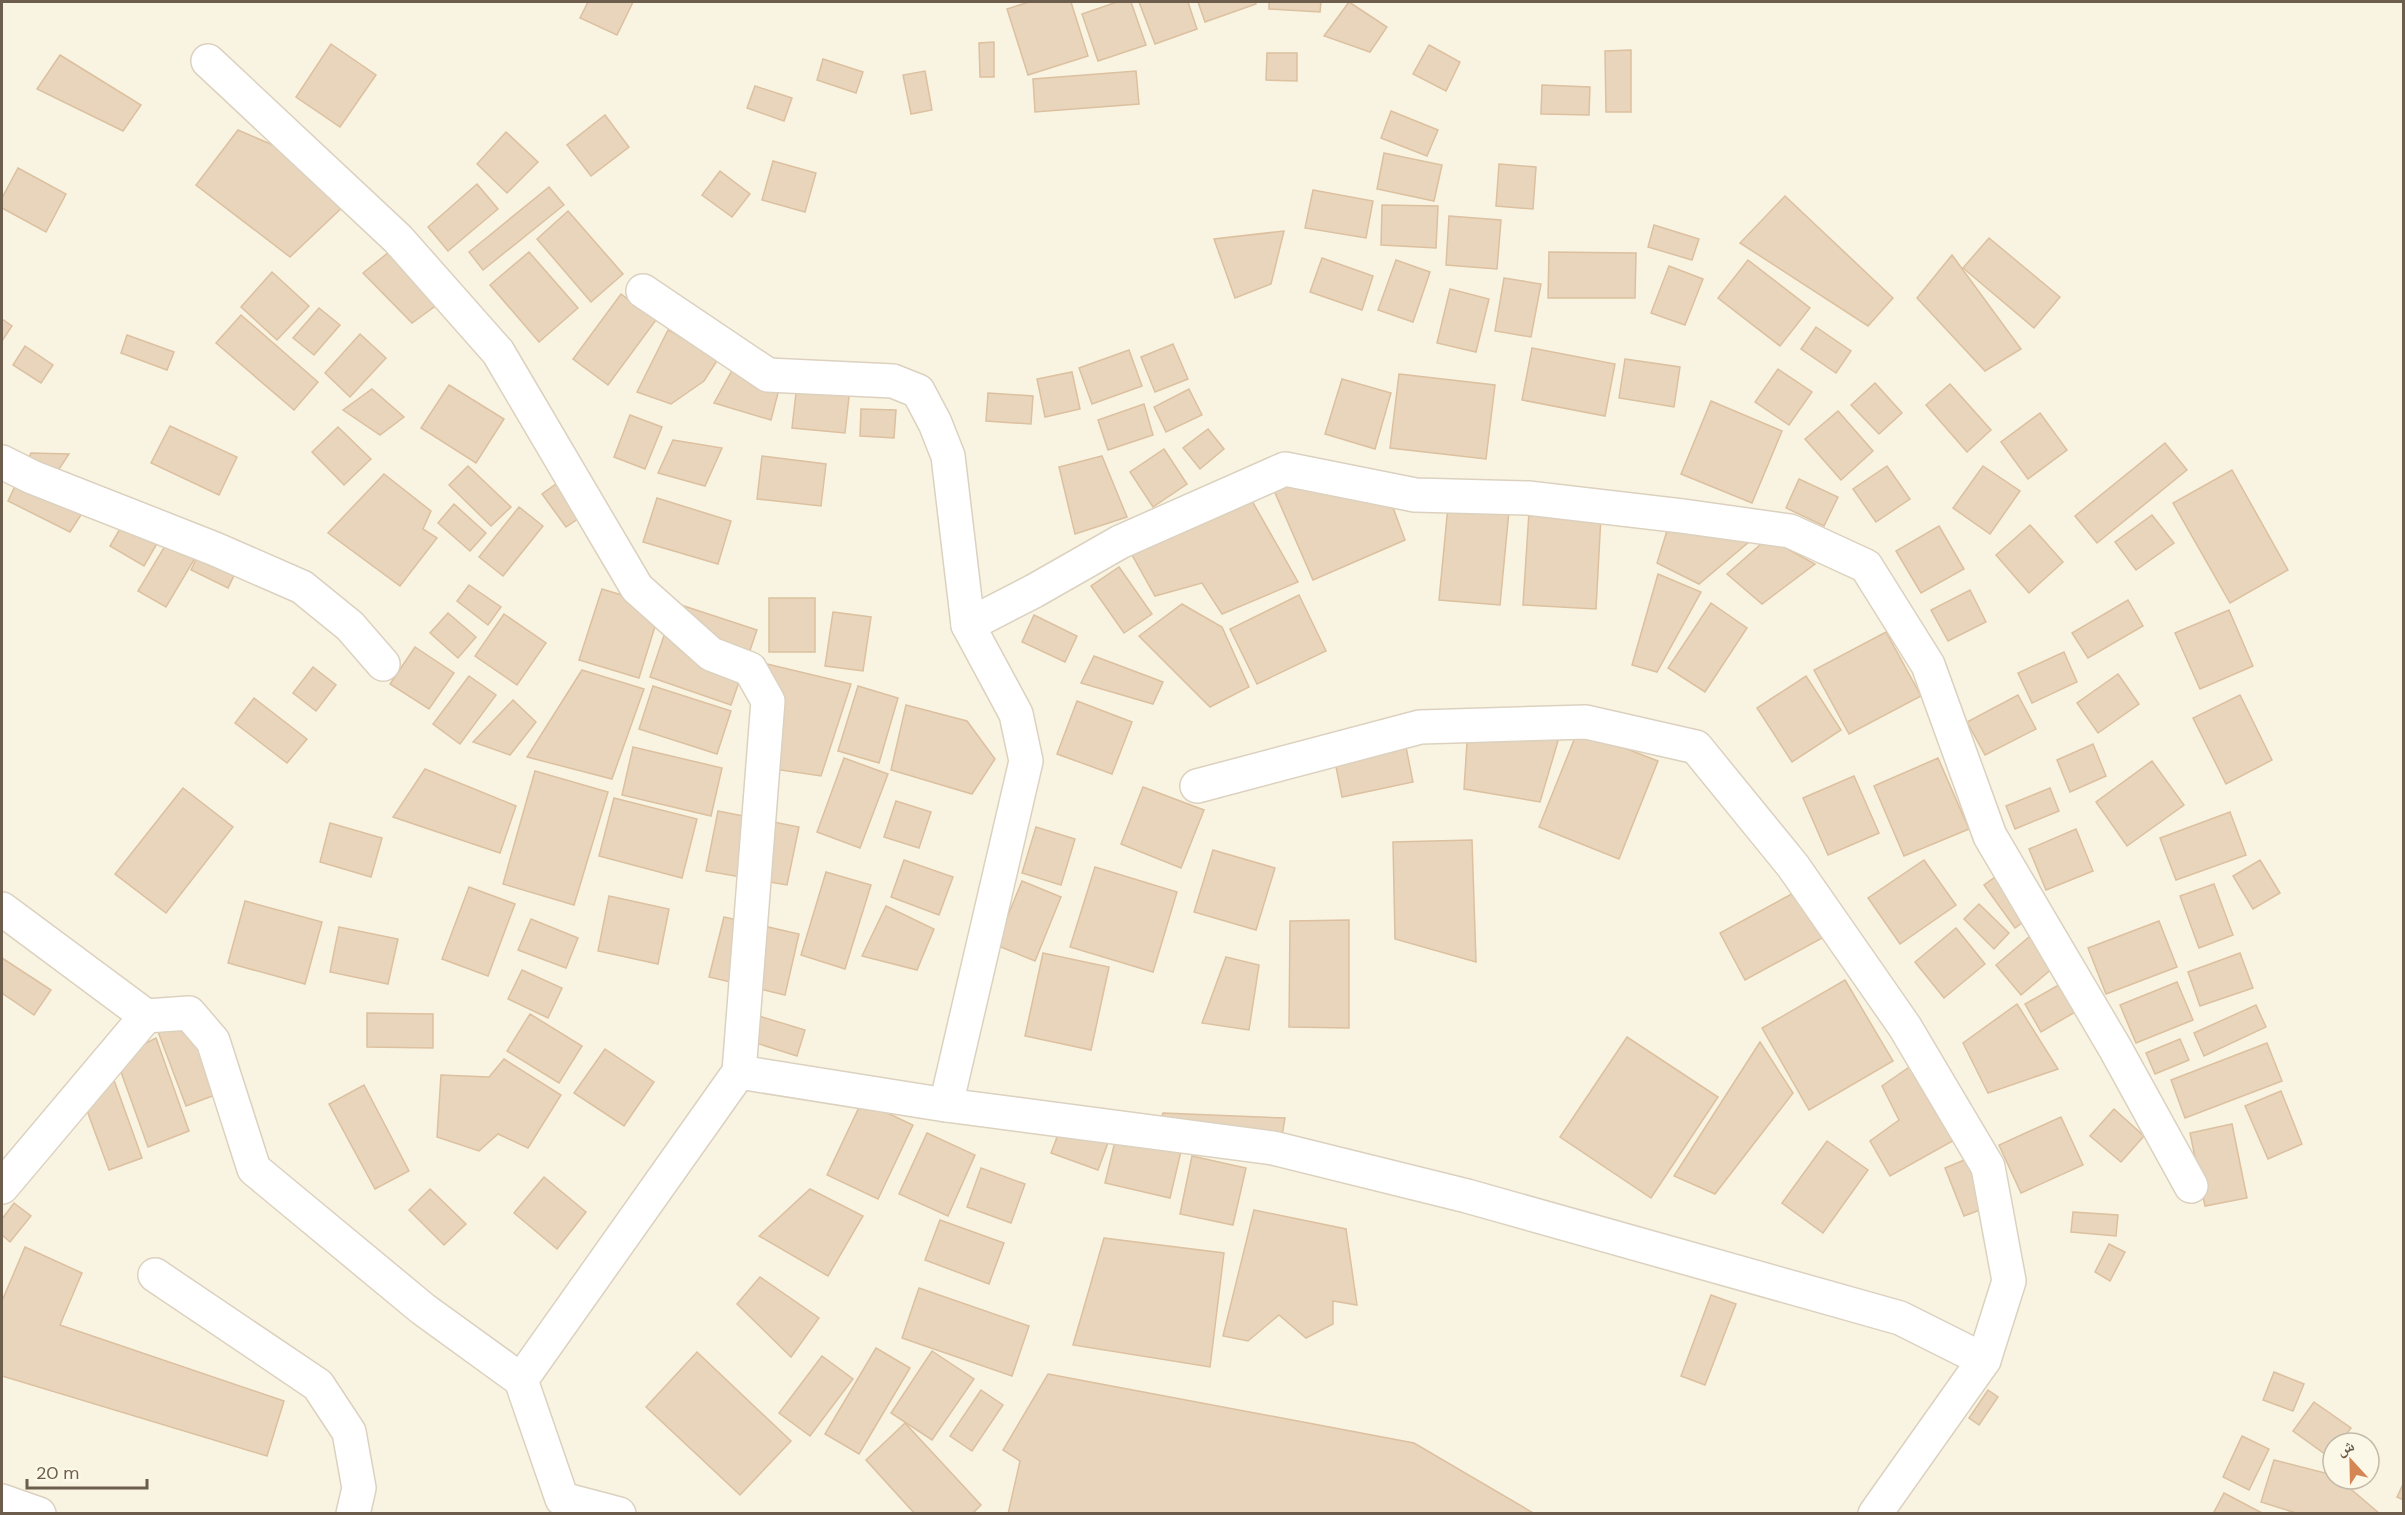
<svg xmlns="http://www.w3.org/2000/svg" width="2405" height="1515" font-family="'DM Sans','Noto Naskh Arabic',sans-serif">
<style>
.building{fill:#e8d5bb;stroke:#dcc09f;stroke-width:1.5}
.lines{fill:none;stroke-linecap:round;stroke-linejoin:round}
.minor-casing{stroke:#dcd1bf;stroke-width:36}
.minor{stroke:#fff;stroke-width:33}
</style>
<rect width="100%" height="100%" fill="#f9f4e2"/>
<!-- building -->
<g class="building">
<path d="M588,2H633L617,35L580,18Z"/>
<path d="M1029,2H1071L1088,56L1028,75L1007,9Z"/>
<path d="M1117,2H1131L1146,45L1098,61L1082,14Z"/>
<path d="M1139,2H1188L1197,29L1155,44Z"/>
<path d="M1198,2H1256V4L1205,22Z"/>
<path d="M1269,2H1321L1320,12L1269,9Z"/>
<path d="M1349,2L1387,27L1370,52L1324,36Z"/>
<path d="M994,42V77H980L979,43Z"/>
<path d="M331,44L376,75L340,127L296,97Z"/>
<path d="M1429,45L1460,62L1446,91L1413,74Z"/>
<path d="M1631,50V112H1606L1605,51Z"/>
<path d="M1267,53H1297V81L1266,80Z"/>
<path d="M60,55L141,105L123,131L37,89Z"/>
<path d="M823,59L863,72L856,93L817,80Z"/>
<path d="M925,71L932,110L911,114L903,75Z"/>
<path d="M1136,71L1139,104L1035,112L1033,79Z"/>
<path d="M1542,85L1590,87L1589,115L1541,114Z"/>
<path d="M755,86L792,98L784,121L747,108Z"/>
<path d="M1391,111L1438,130L1427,156L1381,138Z"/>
<path d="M605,115L629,147L591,176L567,145Z"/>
<path d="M238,130L298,156L349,201L290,257L196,185Z"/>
<path d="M506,132L538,162L507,193L477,164Z"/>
<path d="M1384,153L1442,165L1434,201L1377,189Z"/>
<path d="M773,161L816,173L805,212L762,200Z"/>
<path d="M1499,164L1536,167L1533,209L1496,206Z"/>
<path d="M18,168L66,194L46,232L2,208V198Z"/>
<path d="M720,171L750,194L732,217L702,195Z"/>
<path d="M477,184L498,209L448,251L428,227Z"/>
<path d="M549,187L564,205L483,270L469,252Z"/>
<path d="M1313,190L1373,201L1366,238L1305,228Z"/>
<path d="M1785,196L1893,298L1868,326L1740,243Z"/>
<path d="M1382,205L1438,206L1436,248L1381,245Z"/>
<path d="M568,211L623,274L591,302L537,239Z"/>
<path d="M1449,216L1501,220L1497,269L1446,265Z"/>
<path d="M1654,225L1699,239L1692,260L1648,247Z"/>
<path d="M1284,231L1271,284L1235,298L1214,239Z"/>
<path d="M410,235L459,289L412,323L363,273Z"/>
<path d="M1989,238L2060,297L2034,328L1963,268Z"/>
<path d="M529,252L578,308L539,342L490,285Z"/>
<path d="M1549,252L1636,253L1635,298H1548Z"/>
<path d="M1952,255L2021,349L1985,371L1917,298Z"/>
<path d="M1322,258L1373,276L1362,310L1310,292Z"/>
<path d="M1396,260L1430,272L1413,322L1378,310Z"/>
<path d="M1748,260L1810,308L1780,346L1718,298Z"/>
<path d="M1669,266L1703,279L1685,325L1651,313Z"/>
<path d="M272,272L309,306L277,340L241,307Z"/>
<path d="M1504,278L1541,284L1531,337L1495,331Z"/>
<path d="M1450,289L1489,299L1476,352L1437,343Z"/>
<path d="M621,294L656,320L608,385L573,359Z"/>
<path d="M319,308L340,325L314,355L293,338Z"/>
<path d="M241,315L318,382L294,410L216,343Z"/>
<path d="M2,319L12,326L2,341Z"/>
<path d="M1816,327L1851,351L1836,373L1801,349Z"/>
<path d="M668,330L720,356L704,381L671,404L637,392Z"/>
<path d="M360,334L386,358L350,397L325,373Z"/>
<path d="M127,335L174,352L167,370L121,353Z"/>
<path d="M1173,344L1188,379L1155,392L1141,357Z"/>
<path d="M25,346L53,365L41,383L13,365Z"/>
<path d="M1532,348L1615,364L1605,416L1522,400Z"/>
<path d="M1129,350L1142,386L1092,404L1079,368Z"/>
<path d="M740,356L786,362L771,420L714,403Z"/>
<path d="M1625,359L1680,367L1674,407L1619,398Z"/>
<path d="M1778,369L1812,392L1789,425L1755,402Z"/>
<path d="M1072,372L1080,409L1045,417L1037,379Z"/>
<path d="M1399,374L1495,385L1486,459L1390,448Z"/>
<path d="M1342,379L1391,393L1375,449L1325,434Z"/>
<path d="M1875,383L1902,413L1879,434L1851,405Z"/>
<path d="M797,384L850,388L845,433L792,428Z"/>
<path d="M1950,384L1991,430L1967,452L1926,405Z"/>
<path d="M449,385L504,419L476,463L421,428Z"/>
<path d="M372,389L404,417L380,435L343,410Z"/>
<path d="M1189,389L1202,415L1166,432L1154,407Z"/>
<path d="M988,393L1033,396L1031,424L986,421Z"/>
<path d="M1711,401L1782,431L1752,503L1681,474Z"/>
<path d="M1144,404L1153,435L1108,450L1098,420Z"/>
<path d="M861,409L896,410L894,438L860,436Z"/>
<path d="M1838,411L1873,451L1841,480L1805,439Z"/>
<path d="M2040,413L2067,450L2028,479L2001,442Z"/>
<path d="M630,415L662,427L645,469L614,457Z"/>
<path d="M170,426L237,457L219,495L151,463Z"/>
<path d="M338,427L371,459L344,485L312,452Z"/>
<path d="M1208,429L1224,449L1200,469L1183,448Z"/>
<path d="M673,440L722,448L705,486L658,473Z"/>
<path d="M2165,443L2187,470L2097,543L2075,516Z"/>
<path d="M1164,449L1187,484L1153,507L1130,472Z"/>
<path d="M31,453L69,454L53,478L88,504L70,532L8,501Z"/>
<path d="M762,456L826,464L821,506L757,499Z"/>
<path d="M1102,456L1127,517L1075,534L1059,467Z"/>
<path d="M468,466L511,507L491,526L449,485Z"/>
<path d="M1887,466L1910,499L1876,522L1853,489Z"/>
<path d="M1983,466L2020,491L1990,534L1953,508Z"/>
<path d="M2232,470L2288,570L2230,603L2173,503Z"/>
<path d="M573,472L597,506L566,527L542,494Z"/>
<path d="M384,474L431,511L423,529L437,538L400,586L328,533Z"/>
<path d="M1269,479L1388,494L1405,540L1313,580Z"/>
<path d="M1799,479L1838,497L1824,526L1786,508Z"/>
<path d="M1247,492L1298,582L1222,614L1202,583L1155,596L1132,555Z"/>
<path d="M657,498L731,521L718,564L643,542Z"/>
<path d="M454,504L486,533L470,551L438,523Z"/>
<path d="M1448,506L1509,511L1500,605L1439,600Z"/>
<path d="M519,507L543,526L503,576L479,557Z"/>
<path d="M132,508L166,528L144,566L110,546Z"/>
<path d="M1529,512L1601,516L1596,609L1523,605Z"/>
<path d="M2152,515L2174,543L2136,570L2115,542Z"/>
<path d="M1671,518L1750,541L1699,584L1657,563Z"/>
<path d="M2030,525L2063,562L2029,593L1996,555Z"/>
<path d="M177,526L204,543L166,607L138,591Z"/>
<path d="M1939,526L1964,569L1921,593L1896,551Z"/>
<path d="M1768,538L1815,564L1762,604L1727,574Z"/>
<path d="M205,541L242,559L228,588L191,570Z"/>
<path d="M1119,567L1152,614L1124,633L1091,586Z"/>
<path d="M1658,574L1701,592L1657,672L1632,665Z"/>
<path d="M469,585L501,607L488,625L457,601Z"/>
<path d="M602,589L661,607L639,678L579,660Z"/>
<path d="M1970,590L1986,622L1948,641L1931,610Z"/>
<path d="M1299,595L1326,651L1257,684L1230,629Z"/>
<rect x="769" y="598" width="46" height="54"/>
<path d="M2128,600L2143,626L2088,658L2072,633Z"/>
<path d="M675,603L757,630L731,705L650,677Z"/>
<path d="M1711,603L1747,628L1705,692L1668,668Z"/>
<path d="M1182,604L1222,627L1249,687L1210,707L1139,636Z"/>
<path d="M2229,610L2253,666L2200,689L2175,633Z"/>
<path d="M833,612L871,617L863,671L825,666Z"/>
<path d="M448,613L476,637L458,658L430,633Z"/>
<path d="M504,614L546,643L517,685L475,656Z"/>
<path d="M1034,615L1077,636L1065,662L1022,642Z"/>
<path d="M1886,632L1921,696L1849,734L1814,670Z"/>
<path d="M415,647L454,673L429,709L390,684Z"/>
<path d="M2064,652L2077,682L2032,703L2018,673Z"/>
<path d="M1094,656L1163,682L1153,704L1081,683Z"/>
<path d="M767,664L851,684L821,776L753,766Z"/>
<path d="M313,667L336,685L316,711L293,693Z"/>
<path d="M582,670L644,689L612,779L527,757Z"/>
<path d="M2118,674L2139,704L2098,733L2077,703Z"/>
<path d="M469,676L496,695L460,744L433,724Z"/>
<path d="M1806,676L1841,730L1792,762L1757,708Z"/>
<path d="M653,686L731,711L717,754L639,729Z"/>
<path d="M858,686L898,698L879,763L838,751Z"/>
<path d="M2018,695L2036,729L1985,755L1967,722Z"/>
<path d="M2240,695L2272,760L2226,784L2193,718Z"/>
<path d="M254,698L307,739L287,763L235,723Z"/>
<path d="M513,700L536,722L510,755L473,742Z"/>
<path d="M1077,701L1132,722L1112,774L1057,754Z"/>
<path d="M906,705L967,721L995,759L972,794L891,770Z"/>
<path d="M1469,711L1558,741L1540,802L1464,789Z"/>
<path d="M1402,727L1413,782L1342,797L1331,741Z"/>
<path d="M1578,730L1658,761L1619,859L1539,827Z"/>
<path d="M2093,744L2106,776L2070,792L2057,760Z"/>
<path d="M633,747L722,768L711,816L622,795Z"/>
<path d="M844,758L888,774L860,848L817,832Z"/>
<path d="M1938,758L1969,829L1904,856L1874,786Z"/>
<path d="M2152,761L2184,805L2127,846L2096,802Z"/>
<path d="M425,769L516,806L500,853L393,817Z"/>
<path d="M535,771L608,792L574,905L503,884Z"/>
<path d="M1854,776L1879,833L1828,855L1803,798Z"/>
<path d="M1143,787L1204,810L1181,868L1121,844Z"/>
<path d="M183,788L233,827L166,913L115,874Z"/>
<path d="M2050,788L2059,811L2015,829L2006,806Z"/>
<path d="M614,798L697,819L682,878L599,856Z"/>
<path d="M896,801L931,812L919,848L884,837Z"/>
<path d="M718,811L799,827L787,885L706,871Z"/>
<path d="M2230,812L2246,855L2176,880L2160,838Z"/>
<path d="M330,823L382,838L371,877L320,862Z"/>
<path d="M1036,827L1075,839L1061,885L1022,873Z"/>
<path d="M2076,829L2093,871L2046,890L2029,849Z"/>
<path d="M1472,840L1476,962L1395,939L1393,842Z"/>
<path d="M1213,850L1275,868L1256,930L1194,912Z"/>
<path d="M904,860L953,877L939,915L891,897Z"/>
<path d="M1924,860L1956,905L1900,944L1868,898Z"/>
<path d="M2260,860L2280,893L2253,909L2233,876Z"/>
<path d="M1095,867L1177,892L1153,972L1070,947Z"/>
<path d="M2009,867L2041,909L2015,928L1984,885Z"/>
<path d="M826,872L871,885L845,969L801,955Z"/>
<path d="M1022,881L1061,897L1035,961L996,945Z"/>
<path d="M2214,884L2233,935L2199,948L2180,896Z"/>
<path d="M469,887L515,904L488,976L442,959Z"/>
<path d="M1799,890L1824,937L1745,980L1720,933Z"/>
<path d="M609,896L669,909L658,964L598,951Z"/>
<path d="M245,901L322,922L305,984L228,963Z"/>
<path d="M1979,904L2009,933L1994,949L1964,919Z"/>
<path d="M886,906L934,929L917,970L862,956Z"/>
<path d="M724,917L799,934L785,995L709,977Z"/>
<path d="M531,919L578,938L566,968L518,950Z"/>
<path d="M1349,920V1028L1289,1027L1290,921Z"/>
<path d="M2159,921L2177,967L2106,994L2088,948Z"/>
<path d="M339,927L398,939L388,984L330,972Z"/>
<path d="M1956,928L1985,964L1944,998L1915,962Z"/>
<path d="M2035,932L2060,962L2021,995L1996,965Z"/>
<path d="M1043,953L1109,967L1091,1050L1025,1036Z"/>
<path d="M2240,953L2253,988L2200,1006L2188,972Z"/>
<path d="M1226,957L1259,965L1249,1030L1202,1023Z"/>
<path d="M2,958L51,990L34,1015L2,993Z"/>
<path d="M522,970L562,988L548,1018L508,999Z"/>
<path d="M2078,974L2094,1001L2041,1032L2025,1004Z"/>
<path d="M1845,980L1893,1061L1809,1110L1762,1028Z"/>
<path d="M2177,982L2193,1020L2136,1043L2120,1005Z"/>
<path d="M2017,1004L2058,1069L1988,1093L1963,1043Z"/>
<path d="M2256,1005L2266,1027L2204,1056L2194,1033Z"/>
<path d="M739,1010L805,1030L797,1056L731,1035Z"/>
<path d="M199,1013L228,1090L186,1106L157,1029Z"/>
<path d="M367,1013L433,1014V1048L367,1047Z"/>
<path d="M530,1014L582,1046L559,1083L507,1051Z"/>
<path d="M1627,1037L1718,1097L1651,1198L1560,1137Z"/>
<path d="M156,1038L189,1131L148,1147L116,1058Z"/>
<path d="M2180,1039L2189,1060L2155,1074L2146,1053Z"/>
<path d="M1760,1042L1793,1093L1715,1194L1674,1176Z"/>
<path d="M2267,1043L2282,1081L2185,1118L2171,1080Z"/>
<path d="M605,1049L654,1082L624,1126L574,1093Z"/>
<path d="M504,1059L561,1095L528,1148L498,1134L479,1151L437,1137L441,1075L489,1077Z"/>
<path d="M1915,1063L1958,1138L1890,1176L1870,1141L1899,1120L1882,1086Z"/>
<path d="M110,1069L142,1158L109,1170L76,1081Z"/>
<path d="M364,1085L409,1171L375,1189L329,1104Z"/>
<path d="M2281,1091L2302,1144L2268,1159L2245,1106Z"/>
<path d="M862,1101L913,1125L878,1199L827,1175Z"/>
<path d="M2114,1109L2144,1136L2121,1162L2090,1136Z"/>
<path d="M1163,1113L1285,1118L1277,1166L1155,1133Z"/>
<path d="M2061,1117L2083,1165L2021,1193L1999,1145Z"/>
<path d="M1062,1124L1109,1140L1098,1170L1051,1153Z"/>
<path d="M2232,1124L2247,1198L2205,1206L2190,1133Z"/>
<path d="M927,1133L975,1155L948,1216L899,1194Z"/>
<path d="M1117,1133L1182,1147L1170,1198L1105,1183Z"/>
<path d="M1827,1141L1868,1170L1823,1233L1782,1203Z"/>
<path d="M1192,1156L1246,1168L1233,1225L1180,1214Z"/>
<path d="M1974,1156L1993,1205L1964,1216L1945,1168Z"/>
<path d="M981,1168L1025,1184L1011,1223L967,1207Z"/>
<path d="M544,1177L586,1212L557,1249L514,1213Z"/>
<path d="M430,1189L466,1224L444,1245L409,1210Z"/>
<path d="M810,1189L863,1216L828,1276L759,1236Z"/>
<path d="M14,1203L31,1216L10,1242L2,1235V1219Z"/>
<path d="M1254,1210L1346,1229L1357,1305L1333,1301V1324L1306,1338L1279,1315L1248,1341L1223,1336Z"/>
<path d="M2073,1212L2118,1215L2116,1236L2071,1232Z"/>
<path d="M940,1220L1004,1243L989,1284L925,1260Z"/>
<path d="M1104,1238L1224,1253L1210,1367L1073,1345Z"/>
<path d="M2109,1244L2125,1252L2110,1281L2095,1272Z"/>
<path d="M25,1247L82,1273L60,1325L284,1401L267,1456L2,1376V1301Z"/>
<path d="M760,1277L819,1318L791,1357L737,1304Z"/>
<path d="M919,1288L1029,1326L1012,1376L902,1338Z"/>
<path d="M1711,1295L1736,1304L1705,1385L1681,1376Z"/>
<path d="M876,1348L910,1368L859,1454L825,1434Z"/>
<path d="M932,1351L974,1379L932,1440L891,1413Z"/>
<path d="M697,1352L791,1441L740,1495L646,1407Z"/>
<path d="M822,1356L853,1379L810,1436L779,1413Z"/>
<path d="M2274,1372L2304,1384L2293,1411L2263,1400Z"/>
<path d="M1048,1374L1414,1443L1535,1514H1008L1020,1461L1003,1450Z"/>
<path d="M981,1390L1003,1405L972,1451L950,1436Z"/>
<path d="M1988,1390L1998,1397L1979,1425L1969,1418Z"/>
<path d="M2314,1402L2351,1428L2340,1443H2333V1452L2329,1457L2293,1431Z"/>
<path d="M905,1423L981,1505L972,1514H915L866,1460Z"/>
<path d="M2242,1436L2269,1449L2249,1490L2223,1477Z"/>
<path d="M2274,1460L2333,1475V1479H2339L2380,1514H2299L2261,1502Z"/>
<path d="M2404,1482V1500L2397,1497Z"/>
<path d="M2224,1493L2262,1513L2213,1514Z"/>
</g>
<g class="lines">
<defs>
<g id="minor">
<path d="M208,61L398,239L498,352L637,588L711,654L750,669L768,701L739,1072L521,1380"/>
<path d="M643,291L768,375L893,381L918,391L935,423L948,456L968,625"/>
<path d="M2,462L32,477L215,549L302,587L350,626L383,664"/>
<path d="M1197,786L1420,727L1586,722L1696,747L1793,866L1905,1027L1988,1167L2009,1281L1984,1360L1875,1514"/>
<path d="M2,909L146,1016L189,1013L213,1041L254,1169L423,1309L521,1380L562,1499L619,1514"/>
<path d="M739,1072L946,1105L1273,1148L1467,1196L1900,1318L1984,1360"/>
<path d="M946,1105L1026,761L1016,714L968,625L1034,591L1120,542L1285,469L1415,495L1528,498L1682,516L1790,531L1866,566L1928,665L1990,836L2115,1048L2191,1186"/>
<path d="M2,1187L146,1016"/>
<path d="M155,1275L318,1385L349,1432L359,1488L353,1514"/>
<path d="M2,1501L39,1514"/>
</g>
</defs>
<!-- minor casing -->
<use href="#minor" class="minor-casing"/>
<!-- minor -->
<use href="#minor" class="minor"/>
</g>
<!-- border -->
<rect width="2405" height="1515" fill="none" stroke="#6d5d4c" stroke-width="6"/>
<!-- north arrow -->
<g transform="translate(2351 1461) rotate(338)"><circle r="28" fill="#fcf8e7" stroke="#c3baa9" stroke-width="1.5"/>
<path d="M0-4.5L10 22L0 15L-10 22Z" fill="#d58655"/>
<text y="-9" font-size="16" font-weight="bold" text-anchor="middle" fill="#6d5d4c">ش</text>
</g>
<!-- scale -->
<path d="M27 1479v9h120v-9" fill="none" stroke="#6d5d4c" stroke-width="3"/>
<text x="36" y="1479" font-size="18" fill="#6d5d4c" stroke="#fcf8e7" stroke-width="4.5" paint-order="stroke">20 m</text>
</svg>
